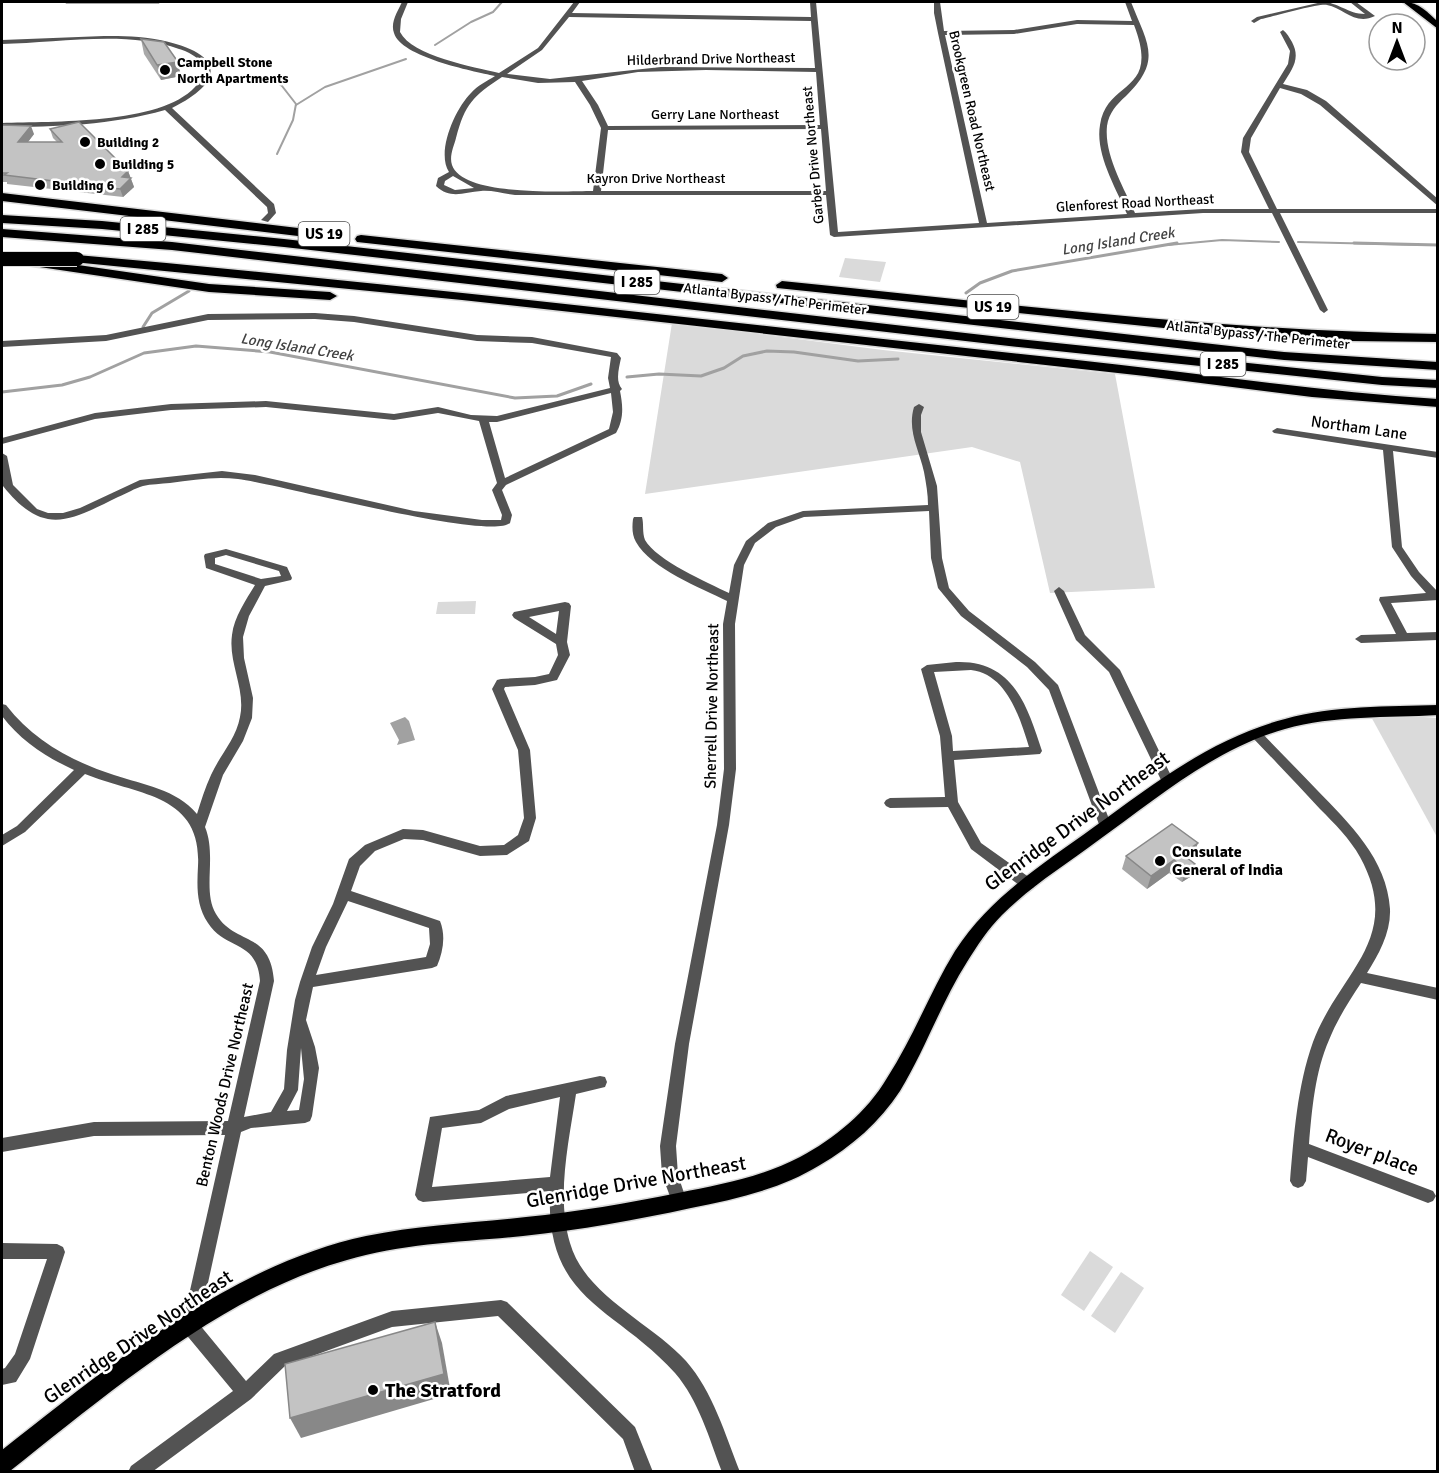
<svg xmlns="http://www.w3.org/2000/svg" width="1439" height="1473" font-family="Signika,sans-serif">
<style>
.green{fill:#dadada}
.water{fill:#a1a1a1}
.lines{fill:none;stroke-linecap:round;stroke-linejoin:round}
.stream-far1{stroke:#a1a1a1;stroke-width:2}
.stream{stroke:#a1a1a1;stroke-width:3}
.major-casing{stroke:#dbdbdb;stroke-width:3}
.highway-casing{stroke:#dbdbdb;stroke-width:3}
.minor{fill:#535353;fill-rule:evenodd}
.major{fill:#000;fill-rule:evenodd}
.highway{fill:#000;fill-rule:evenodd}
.highway-bridge-casing{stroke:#dbdbdb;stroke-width:16;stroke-linecap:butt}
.highway-bridge{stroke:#000;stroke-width:14}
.wall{fill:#a8a8a8}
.shaded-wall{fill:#888}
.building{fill:#c3c3c3;stroke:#888;stroke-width:1.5}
.poi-dot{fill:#000;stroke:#fff;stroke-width:2}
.labels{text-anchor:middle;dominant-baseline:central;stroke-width:5;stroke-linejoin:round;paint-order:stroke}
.far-street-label{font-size:14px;fill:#000;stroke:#fff}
.far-poi-label{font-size:14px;font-weight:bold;fill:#000;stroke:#fff;text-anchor:start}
.shield{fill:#fff;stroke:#4c4c4c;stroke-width:1.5}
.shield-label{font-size:15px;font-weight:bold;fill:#000}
.far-water-label{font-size:15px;font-style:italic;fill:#424242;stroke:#fff}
.street-label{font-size:16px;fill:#000;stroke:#fff}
.poi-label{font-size:16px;font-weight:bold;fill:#000;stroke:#fff;text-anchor:start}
.near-street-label{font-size:20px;fill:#000;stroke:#fff}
.near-poi-label{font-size:20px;font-weight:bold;fill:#000;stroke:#fff;text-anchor:start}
</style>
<rect width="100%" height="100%" fill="#fff"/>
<!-- green -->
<g class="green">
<path d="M845,258L886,262L880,282L839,277Z"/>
<path d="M672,323L883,350L1115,374L1155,588L1050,593L1020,462L972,447L645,494Z"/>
<path d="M476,601L475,614H436L438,602Z"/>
<path d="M1369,713L1437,718V837Z"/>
<path d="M1090,1251L1113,1267L1084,1311L1061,1295Z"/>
<path d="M1121,1272L1144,1288L1115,1333L1091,1316Z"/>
</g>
<!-- water -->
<path class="water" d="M405,717L409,721L415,740L397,745L399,740L390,723Z"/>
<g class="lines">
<!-- stream-far1 -->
<g class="stream-far1">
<path d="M435,45L471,22L493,12L502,2"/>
<path d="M267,75L282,86L296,104L293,120L277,154"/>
<path d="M296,105L325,87L406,59"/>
<path d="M1298,242L1424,245"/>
<path d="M1168,245L1222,240L1279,242"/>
</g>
<!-- stream -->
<g class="stream">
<path d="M1354,243L1438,245"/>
<path d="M966,293L980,283L1012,271L1177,243"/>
<path d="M143,327L152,313L189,291"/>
<path d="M627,377L659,374L701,376L724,368L743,356L767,351L794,352L858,361L898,359"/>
<path d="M2,392L62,385L90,377L144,353L196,346L270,352L515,398L557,396L591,384"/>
</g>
<defs>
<g id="major">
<path d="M1403,2C1417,1 1428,12 1438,22V29Z"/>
<path d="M1438,705V715C1387,718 1334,715 1285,729C1214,749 1156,799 1096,842C1065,865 1030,887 1002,915C988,929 977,946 967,962C941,1003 925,1050 900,1091C880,1122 851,1147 820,1165C781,1189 736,1199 691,1208C636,1220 580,1230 523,1236C464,1242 404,1243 347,1260C224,1294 109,1393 10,1471L2,1472V1450C109,1366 230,1265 366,1236C419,1225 473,1223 526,1217C577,1212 628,1203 678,1193C719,1185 762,1177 800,1157C834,1139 867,1112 887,1078C913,1038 930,992 955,951C990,897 1043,864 1094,827C1154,784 1212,738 1285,719C1334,705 1387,707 1438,705Z"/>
</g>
<g id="highway">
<path d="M2,193L298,228L304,232L298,236L2,201Z"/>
<path d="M2,215L102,221L284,239L1284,352L1438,362V370L1284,360L284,247L102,229L2,223Z"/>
<path d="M2,229L172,242L1009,338L1382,377L1438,380V388L1382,385L1009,346L172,250L2,237Z"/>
<path d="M361,235L722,274L728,278L722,282L357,242L355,239L357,236Z"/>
<path d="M77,255C408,284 738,324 1068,359C1191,372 1314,391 1438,399V407L1312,397L1145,376L462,300L73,262L71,259L73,256Z"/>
<path d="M30,258L209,284L330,292L337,296L330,300L209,292L26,265L24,262L26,259Z"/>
<path d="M782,281C1000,303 1218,331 1438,334V342L1349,341L1212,333L777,288L776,285Z"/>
</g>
</defs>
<!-- major casing -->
<use href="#major" class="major-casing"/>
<!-- highway casing -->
<use href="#highway" class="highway-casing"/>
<!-- minor -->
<g class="minor">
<path d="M402,2H408L401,19L400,32C412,56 474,67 499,73L538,48L574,2H580L572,13L811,17L810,2H816L838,232L979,223L938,33L934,13V2H940L944,31L1014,30L1077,20L1132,21L1125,2H1131C1147,43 1163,60 1126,96C1116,105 1109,113 1107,126C1104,155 1124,188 1135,213L1203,209H1269L1241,152L1243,138L1288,64L1290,51L1280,32L1283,30C1287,33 1289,37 1292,42C1301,59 1292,69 1283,84L1307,90L1326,101L1438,199V206L1320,105L1301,94L1280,88L1251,138L1249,152L1277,209H1438V213H1280L1328,310L1324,313L1320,310L1272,213H1203L834,237L830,235L826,195H515C505,194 492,190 481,191C464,192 451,200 436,186L438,178L449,172C436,152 455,109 471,93C477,86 487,81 495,76C472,71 401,57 394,33C390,22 398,11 402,2ZM569,17L811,21L815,68L661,67L550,79L507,74L542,50ZM1077,24L1134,25C1161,95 1107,78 1100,125C1095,154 1116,188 1127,214L987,223L945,35L1014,34ZM706,70L816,72L820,125L608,126L598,105L582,81L638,72ZM502,77L538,83L575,82L590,105L601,128L593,191C565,191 463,197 452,165C449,156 454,146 456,138C465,104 473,96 502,77ZM821,129L826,191H601L608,130ZM453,176L474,188L455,190L444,185L445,181Z"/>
<path d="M1322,2C1338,2 1348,14 1365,14L1350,2H1356L1375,16C1355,26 1344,8 1327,5C1319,3 1272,17 1261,19L1254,23L1251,21L1257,17Z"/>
<path d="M104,36C122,36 141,36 160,40C220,52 230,79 172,108L274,204L276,213L268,222L261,220L268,213L267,207L165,110C112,125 56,127 2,127V123C52,121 160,125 195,87C199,82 204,78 204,72C204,59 189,52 179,49C128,30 55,43 2,44V40Z"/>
<path d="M315,313L354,316L477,335L532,337L617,353L621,358C619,368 615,381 622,389L620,391C623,406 624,419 616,433L506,485L502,490L512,515L510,523C488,541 279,484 238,479C215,476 193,480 170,483C161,484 151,484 143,486C135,488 126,494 118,497C68,522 43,536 3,486L2,453L7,456L13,485L37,509L48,513H63L80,508L140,480L222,471L255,475L414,511L482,520H501L502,515L492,490L497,483L479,421L438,413L394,420L266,407L171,410L95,419L2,444V438L95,413L171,404L266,401L394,414L438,407L471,415L497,416L610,388L608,378L611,357L532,343L477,341L354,322L315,319L208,320L106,341L2,347V341L106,335L208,314ZM611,393L613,412L609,429L505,478L489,422H497Z"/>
<path d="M919,404L924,407L921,415V432L937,486L942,558L949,588L969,611L1035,662L1058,685L1112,827L1110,830H1102L1100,827L1049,690L1027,667L961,616L938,588L931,558L929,511L804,517L776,527L755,543L744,565L735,624L736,769L729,825L689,1044L676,1146L678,1175L687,1202L684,1207L679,1209L674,1207L662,1175L660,1146L675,1044L717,825L724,769L723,624L727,601C701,588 651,569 636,542C632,535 632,527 633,519L634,517H642C644,524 642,532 645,540C656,560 708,583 729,593L734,565L746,541L768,523L803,511L928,505C928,494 926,483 924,472C919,449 907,431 914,407Z"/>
<path d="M1277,428L1438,452V458L1393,451L1402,547L1419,572L1438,592V600L1391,603L1407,633L1438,632V640L1361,643L1355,639L1361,635L1396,634L1379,600L1380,597L1426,593L1411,576L1392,547L1383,450L1274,433L1272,431Z"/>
<path d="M226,549L287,567L292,578L291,580L265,586L249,616L243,637L244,658L253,698L252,718L243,741L223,775L205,827C217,856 202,891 216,914C235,946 270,930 274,981L244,1117L271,1112L284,1089L287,1050L295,1000L300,982L312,947L333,904L349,859L365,845L403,829L423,830L480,846L504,845L518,835L524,818L518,750L492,689L497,680L501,679L535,677L549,674L558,655L556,644L514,618L512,615L514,612L565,602L569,603L571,606L567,642L570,655L557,680L535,685L505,687L504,689L530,750L536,818L529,841L507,855L480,856L423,840L404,839L375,851L360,866L351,891L440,921C446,936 443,952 437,966L432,968L313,987L306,1020L315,1047L319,1068L312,1116L310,1121L305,1123L251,1128L241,1132L199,1324L246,1381L274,1354L392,1311L501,1300L507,1302L635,1427L653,1472H635L623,1439L498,1316L392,1327L285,1366L251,1399L152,1472H128L131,1466L233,1391L184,1332L182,1326L225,1135L94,1136L2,1152V1138L94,1122L228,1121L260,981C257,939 226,951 208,923C196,905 197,886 198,866C202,793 136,795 85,774L25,832L2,846V835L17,826L74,770C46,757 21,741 2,716V704L6,705C34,741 71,761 114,775C144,785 176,789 197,814C201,801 205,788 211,775C220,755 236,739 240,717C246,689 228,663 232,635C234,617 246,600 255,585L206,568L204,556L205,554ZM226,555L279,571L281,576L261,579L215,564V558ZM559,611L556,634L529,617ZM348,901L429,928L430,944L426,957L316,975L326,947ZM301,1048L304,1079L299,1110L287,1111L298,1090Z"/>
<path d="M1059,587L1064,591L1085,635L1120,670L1174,782L1172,785H1164L1162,782L1109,672L1076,640L1054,591Z"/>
<path d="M956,662C1013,660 1027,705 1042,751L1040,754L954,760L958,802L981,843L1033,880L1035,884L1033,888L1028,889L1023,888L971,849L948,807L890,808L886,806L884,803L886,800L890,798L945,797L940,736L921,669L927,665ZM971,670C1007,674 1020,718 1029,747L953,751L952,736L934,672Z"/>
<path d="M1255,729L1259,730C1278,750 1298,770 1317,790C1349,823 1387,859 1390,909C1391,932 1379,954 1367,973L1438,988V1000L1361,983C1349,1001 1337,1020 1329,1040C1315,1072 1312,1109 1309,1144L1433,1191L1436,1196L1433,1201L1428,1203L1308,1157L1306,1181L1303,1186L1298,1188L1293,1186L1290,1181C1294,1135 1297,1087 1313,1042C1339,972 1405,939 1360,857C1350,839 1334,823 1320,809C1297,784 1274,760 1251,736L1249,733Z"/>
<path d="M600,1076L605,1077L607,1082L605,1087L576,1094C569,1141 556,1196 570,1243C585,1296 652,1323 686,1361C713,1392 725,1434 740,1472H722C709,1438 699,1401 675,1373C615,1306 545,1302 550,1191L423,1202L418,1200L415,1195L430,1117L479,1110L506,1096ZM560,1097L550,1177L432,1187L442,1128L481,1123L509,1109Z"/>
<path d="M2,1243L57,1244L63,1247L65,1252L30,1359L16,1382L2,1385V1369L5,1368L15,1354L47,1259H2Z"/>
</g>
<!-- major -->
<use href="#major" class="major"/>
<!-- highway -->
<use href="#highway" class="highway"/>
<defs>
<path id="highway-bridge" d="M2,259H77"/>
</defs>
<!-- highway-bridge casing -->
<use href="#highway-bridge" class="highway-bridge-casing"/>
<!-- highway-bridge -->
<use href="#highway-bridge" class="highway-bridge"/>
</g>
<!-- wall -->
<g class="wall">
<path d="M65,2H160L159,4H66Z"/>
<path d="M141,39L181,76L161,80L144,54Z"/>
<path d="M2,125L34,134L28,142H57L53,138L50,129L128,171L134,187L123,197L7,184V182H2Z"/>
<path d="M1126,856H1193L1189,859L1195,864L1190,877L1182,882L1169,873L1147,889L1122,869Z"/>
</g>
<!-- shaded-wall -->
<g class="shaded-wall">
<path d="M178,62L181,76L161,80L157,65Z"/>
<path d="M31,126L34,134L21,151L18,142Z"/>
<path d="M128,171L134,187L123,197L120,189L122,177Z"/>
<path d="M1198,843L1193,856L1181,865L1182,854Z"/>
<path d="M1174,860L1169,873L1147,889L1151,876Z"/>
<path d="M1195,864L1190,877L1182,882L1186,870Z"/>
<path d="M435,1322L442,1343L451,1394L301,1438L290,1418Z"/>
</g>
<!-- building -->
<g class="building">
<path d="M141,39L164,42L178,62L157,65Z"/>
<path d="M79,122L128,171L122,177L131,178L120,189L4,175L7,173H2V125L31,126L18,142H62L50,129Z"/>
<path d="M1172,824L1198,843L1182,854L1195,864L1186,870L1174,860L1151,876L1126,856Z"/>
<path d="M435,1322L444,1374L290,1418L285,1364Z"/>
</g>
<!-- markers -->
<g class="poi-dot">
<circle cx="165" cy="70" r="6"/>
<circle cx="85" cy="142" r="6"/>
<circle cx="100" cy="164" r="6"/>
<circle cx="40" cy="185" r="6"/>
<circle cx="1160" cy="861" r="6"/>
<circle cx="373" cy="1390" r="6"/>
</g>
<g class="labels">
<!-- far-street labels -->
<g class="far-street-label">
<text transform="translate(711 59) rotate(-1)">Hilderbrand Drive Northeast</text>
<text transform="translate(972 111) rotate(77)">Brookgreen Road Northeast</text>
<text x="715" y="114">Gerry Lane Northeast</text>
<text transform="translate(813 155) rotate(-95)">Garber Drive Northeast</text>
<text x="656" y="178">Kayron Drive Northeast</text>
<text transform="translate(1135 203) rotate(-3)">Glenforest Road Northeast</text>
<text transform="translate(775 299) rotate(7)">Atlanta Bypass / The Perimeter</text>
<text transform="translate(1258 335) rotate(6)">Atlanta Bypass / The Perimeter</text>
</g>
<!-- far-poi labels -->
<g class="far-poi-label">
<text x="177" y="62">Campbell Stone<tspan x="177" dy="16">North Apartments</tspan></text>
<text x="97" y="142">Building 2</text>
<text x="112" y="164">Building 5</text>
<text x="52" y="185">Building 6</text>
</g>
<!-- shield labels -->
<g class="shield">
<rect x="120.5" y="217" width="45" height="24" rx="4.5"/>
<rect x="298.5" y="222" width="51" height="24" rx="4.5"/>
<rect x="614.5" y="270" width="45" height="24" rx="4.5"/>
<rect x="967.5" y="295" width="51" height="24" rx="4.5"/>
<rect x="1200.5" y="352" width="45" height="24" rx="4.5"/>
</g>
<g class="shield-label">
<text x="143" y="229">I 285</text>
<text x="324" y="234">US 19</text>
<text x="637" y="282">I 285</text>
<text x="993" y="307">US 19</text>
<text x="1223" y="364">I 285</text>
</g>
<!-- far-water labels -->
<g class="far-water-label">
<text transform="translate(1118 241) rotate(-9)">Long Island Creek</text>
<text transform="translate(297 347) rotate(9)">Long Island Creek</text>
</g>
<!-- street labels -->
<g class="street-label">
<text transform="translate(1359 428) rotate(8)">Northam Lane</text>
<text transform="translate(712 706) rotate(-89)">Sherrell Drive Northeast</text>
<text transform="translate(225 1085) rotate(-77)">Benton Woods Drive Northeast</text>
</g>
<!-- poi labels -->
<g class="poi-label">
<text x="1172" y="852">Consulate<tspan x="1172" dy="18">General of India</tspan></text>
</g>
<!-- near-street labels -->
<g class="near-street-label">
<text transform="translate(1077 821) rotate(-36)">Glenridge Drive Northeast</text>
<text transform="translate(1372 1152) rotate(21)">Royer place</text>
<text transform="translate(636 1182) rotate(-10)">Glenridge Drive Northeast</text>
<text transform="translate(138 1337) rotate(-34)">Glenridge Drive Northeast</text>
</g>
<!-- near-poi labels -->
<g class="near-poi-label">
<text x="385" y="1390">The Stratford</text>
</g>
</g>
<!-- border -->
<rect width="1439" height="1473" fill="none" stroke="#000000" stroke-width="6"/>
<!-- north arrow -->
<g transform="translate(1397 42)"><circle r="28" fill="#ffffff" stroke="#999999" stroke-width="1.5"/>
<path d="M0-4.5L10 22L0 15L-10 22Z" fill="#000000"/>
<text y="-9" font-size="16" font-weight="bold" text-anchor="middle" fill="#000000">N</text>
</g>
</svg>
